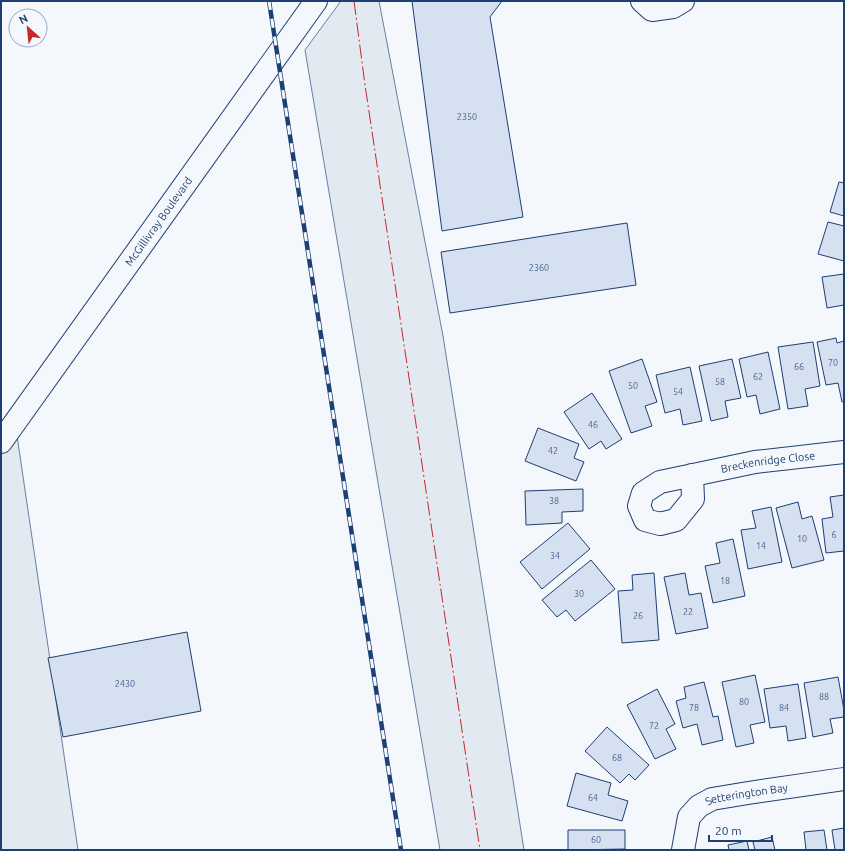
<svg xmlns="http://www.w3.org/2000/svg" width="845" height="851" font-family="Ubuntu,sans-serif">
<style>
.green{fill:#e3e9f0;stroke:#687fa3}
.building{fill:#d5e0f0;stroke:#1d3f73}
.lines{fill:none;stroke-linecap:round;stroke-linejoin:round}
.minor-casing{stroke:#1d3f73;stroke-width:24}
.major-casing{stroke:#1d3f73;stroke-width:24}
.minor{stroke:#f4f7fb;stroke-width:22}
.major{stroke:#f4f7fb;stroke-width:22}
.rail-casing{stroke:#1d3f73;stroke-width:4.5}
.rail{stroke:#f4f7fb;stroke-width:3;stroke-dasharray:9;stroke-linecap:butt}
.power{stroke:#c62828;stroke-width:1;stroke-dasharray:14 3 2 3;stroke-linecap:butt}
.labels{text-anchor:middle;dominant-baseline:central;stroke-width:3;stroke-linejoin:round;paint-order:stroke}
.number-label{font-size:9px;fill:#4b6792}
.street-label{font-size:11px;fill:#1d3f73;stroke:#f4f7fb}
</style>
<rect width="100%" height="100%" fill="#f4f7fb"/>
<!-- green -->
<g class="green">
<path d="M341,1H379L443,336L524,850H440L305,50Z"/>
<path d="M15,422L78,850H1V442Z"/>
</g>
<!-- building -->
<g class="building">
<path d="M412,1H502L490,17L523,217L442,231Z"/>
<path d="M839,182L844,183V216L830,212Z"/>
<path d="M828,222L844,226V261L818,254Z"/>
<path d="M627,223L636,285L450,313L441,252Z"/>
<path d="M844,274V305L827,308L822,277Z"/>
<path d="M836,338L837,343L844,341V401L842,402L838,383L826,385L817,342Z"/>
<path d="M813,342L820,386L805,389L808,406L788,409L778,347Z"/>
<path d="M768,352L780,409L760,414L756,395L747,397L739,359Z"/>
<path d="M642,359L657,402L645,406L652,426L631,433L609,371Z"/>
<path d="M732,359L741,398L725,401L728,417L711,421L699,366Z"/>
<path d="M690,367L702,421L683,425L680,409L665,413L656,375Z"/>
<path d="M592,393L622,439L606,449L601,441L589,449L564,412Z"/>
<path d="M538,428L579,444L574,458L584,462L576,481L525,461Z"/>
<path d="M583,489V511L562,512V523L526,525L525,491Z"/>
<path d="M844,495V551L826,553L822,519L833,517L830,497Z"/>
<path d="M798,502L802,519L812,516L824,560L792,568L776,508Z"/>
<path d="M771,507L782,562L748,569L741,530L756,528L752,511Z"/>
<path d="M568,523L590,549L542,589L520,562Z"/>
<path d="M733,539L745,596L713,603L705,566L720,563L716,543Z"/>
<path d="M591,560L615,589L575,621L566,610L557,617L542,600Z"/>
<path d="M654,573L659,640L622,643L618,591L633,590L632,575Z"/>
<path d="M685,573L689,595L701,593L708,628L676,634L664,577Z"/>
<path d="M187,632L201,711L63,737L48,658Z"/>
<path d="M755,675L765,722L750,725L754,743L736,747L722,682Z"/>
<path d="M838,677L844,710V717L830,719L833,733L813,737L804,683Z"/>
<path d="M704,682L713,717L718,716L723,740L702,745L697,724L683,728L676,701L686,698L684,687Z"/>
<path d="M798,684L806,738L788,741L786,726L770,728L764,689Z"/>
<path d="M657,689L675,724L666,729L676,749L655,759L627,705Z"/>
<path d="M607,727L649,765L635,780L629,774L620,783L585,751Z"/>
<path d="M576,773L611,783L608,795L628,801L622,821L567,806Z"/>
<path d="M844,828V850H835L832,830Z"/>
<path d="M568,830H625V849L568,850Z"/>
<path d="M824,830L827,850H806L804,832Z"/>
<path d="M772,837L775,850H755L753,842Z"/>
<path d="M747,841L749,850H729L728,845Z"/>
</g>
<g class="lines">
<defs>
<g id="minor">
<path d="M642,1L652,10L673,7L683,1"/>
<path id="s1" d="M692,475L693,499L676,520L660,524L645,520L639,506L643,493L660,482L755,462L844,452"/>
<path id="s2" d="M683,850L689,817L699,806L712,799L748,793L844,779"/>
</g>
<g id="major">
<path id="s3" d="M1,442L316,1"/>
</g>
</defs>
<!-- minor casing -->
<use href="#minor" class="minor-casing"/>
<!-- major casing -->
<use href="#major" class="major-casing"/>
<!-- minor -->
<use href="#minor" class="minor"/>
<!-- major -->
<use href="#major" class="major"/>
<defs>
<path id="rail" d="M269,1L401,850"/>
</defs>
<!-- rail casing -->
<use href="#rail" class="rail-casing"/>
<!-- rail -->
<use href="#rail" class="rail"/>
<!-- power -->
<path class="power" d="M354,1L365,85L480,850"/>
</g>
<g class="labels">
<!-- number labels -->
<g class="number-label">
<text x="467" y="117">2350</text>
<text x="539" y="268">2360</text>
<text x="833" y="363">70</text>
<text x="799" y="367">66</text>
<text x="758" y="377">62</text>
<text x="720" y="382">58</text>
<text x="633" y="386">50</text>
<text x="678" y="392">54</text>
<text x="593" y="425">46</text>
<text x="553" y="451">42</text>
<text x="554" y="501">38</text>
<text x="834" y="535">6</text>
<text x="802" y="539">10</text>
<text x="761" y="546">14</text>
<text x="555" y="556">34</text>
<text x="725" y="581">18</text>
<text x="579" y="594">30</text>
<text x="688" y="612">22</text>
<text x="638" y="616">26</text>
<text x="125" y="684">2430</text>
<text x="824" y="697">88</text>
<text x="744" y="702">80</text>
<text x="694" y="708">78</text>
<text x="784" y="708">84</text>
<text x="654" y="726">72</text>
<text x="617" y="758">68</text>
<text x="593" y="798">64</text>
<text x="596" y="840">60</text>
</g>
<!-- street labels -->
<g class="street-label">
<text stroke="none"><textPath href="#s3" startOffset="271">McGillivray Boulevard</textPath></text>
<text stroke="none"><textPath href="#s1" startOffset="242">Breckenridge Close</textPath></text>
<text stroke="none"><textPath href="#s2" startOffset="98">Setterington Bay</textPath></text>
</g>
</g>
<!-- border -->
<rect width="845" height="851" fill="none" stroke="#1d3f73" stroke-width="4"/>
<!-- north arrow -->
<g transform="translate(28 28) rotate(333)"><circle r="19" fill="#f4f7fb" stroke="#9eadc5"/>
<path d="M0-3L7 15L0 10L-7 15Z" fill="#c62828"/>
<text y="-6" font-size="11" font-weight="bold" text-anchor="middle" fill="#1d3f73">N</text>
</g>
<!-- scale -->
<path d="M709 835v6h63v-6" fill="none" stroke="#1d3f73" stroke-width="2"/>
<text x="715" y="835" font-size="12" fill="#1d3f73" stroke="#f4f7fb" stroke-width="3" paint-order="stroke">20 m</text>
</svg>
